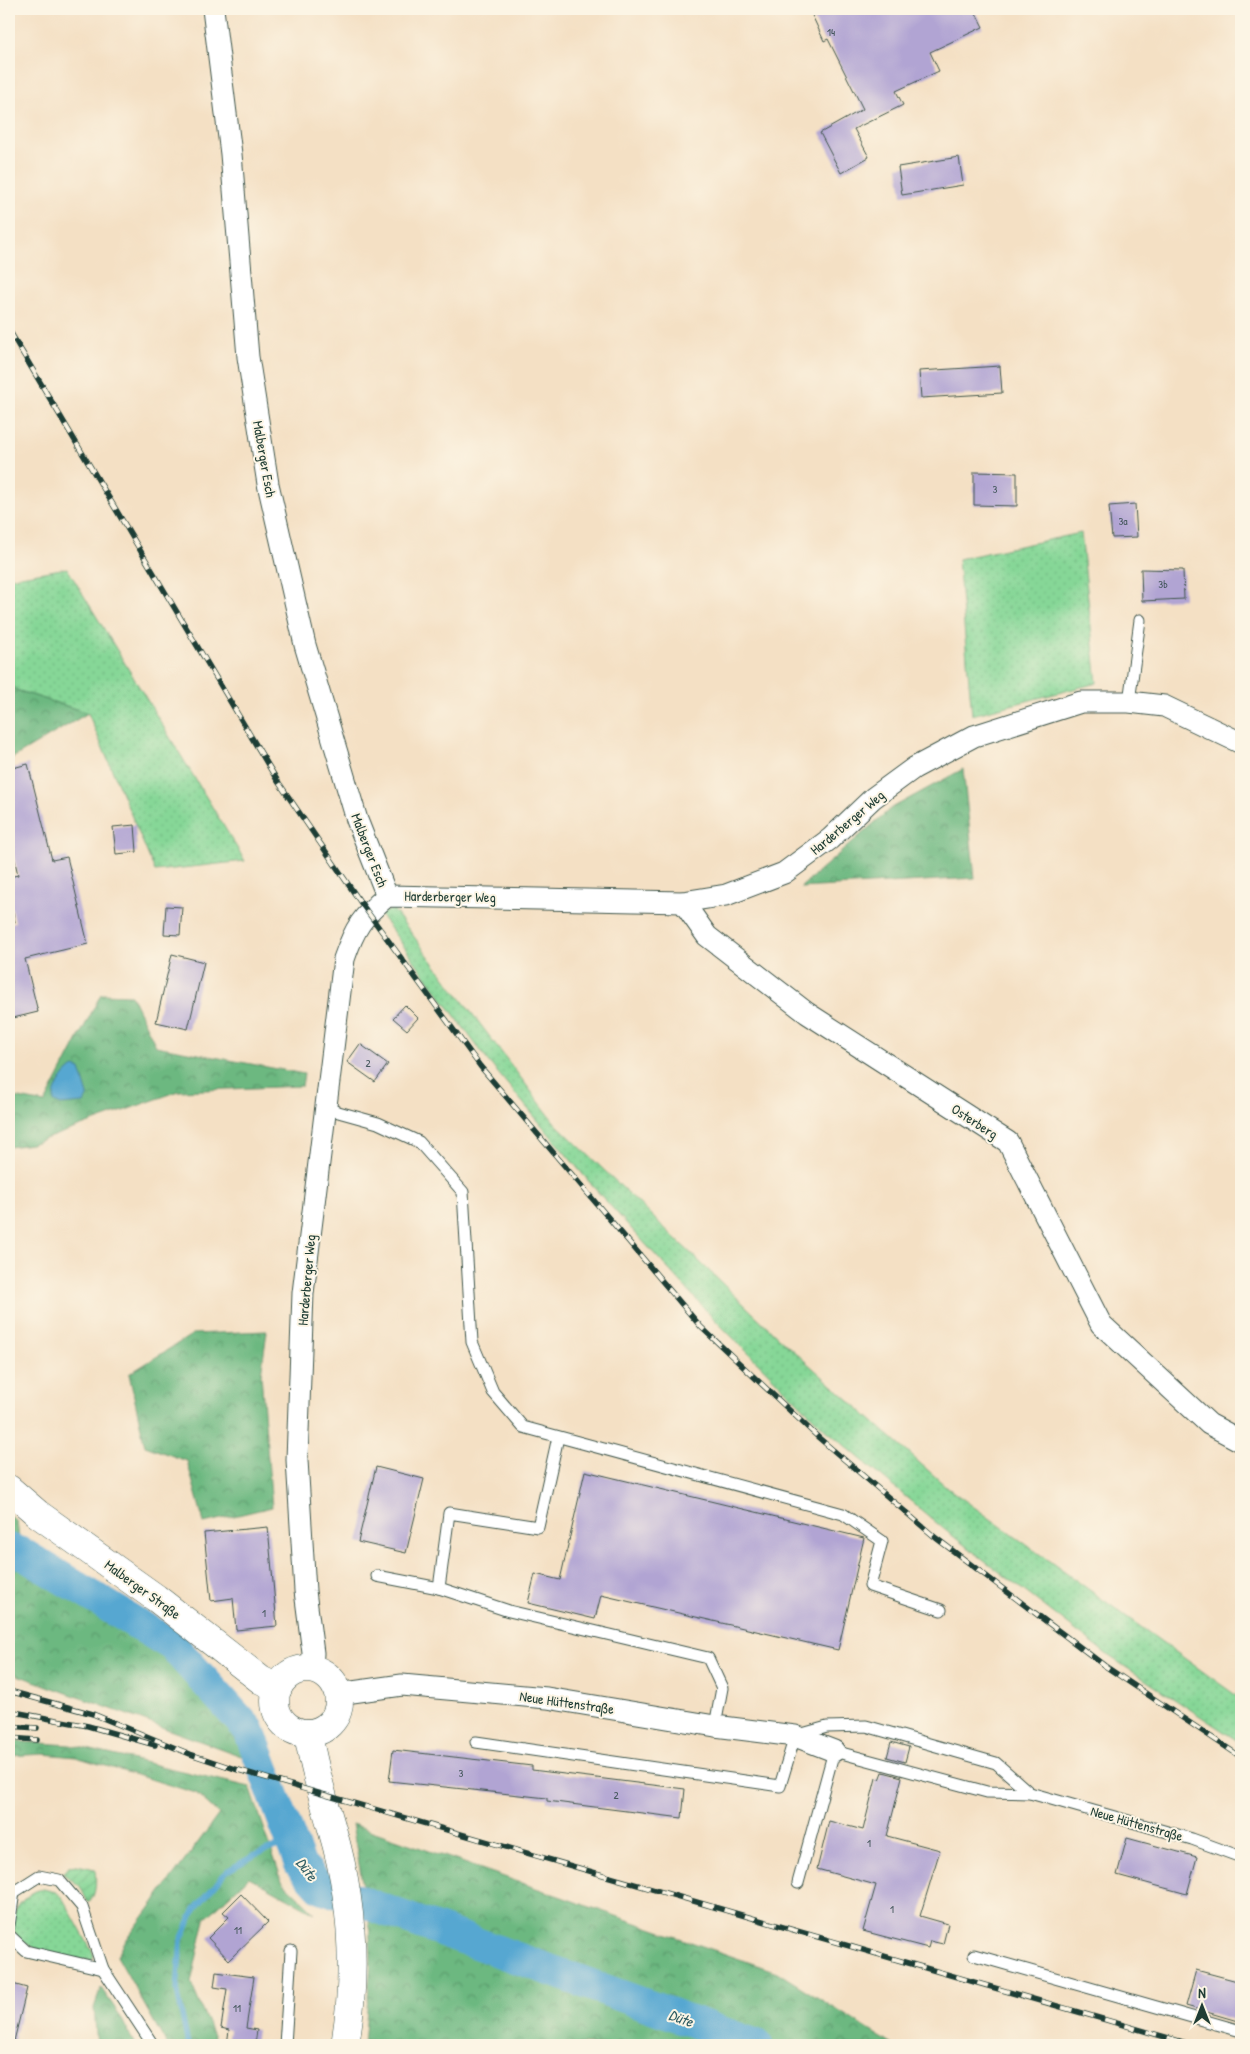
<svg xmlns="http://www.w3.org/2000/svg" width="1250" height="2054" font-family="'Patrick Hand',sans-serif">
<style>
.grass{fill:url(#grass-dots);stroke:#528a66}
.forest{fill:url(#forest-crowns);stroke:#467a5a}
.garden{fill:url(#garden-furrows);stroke:#528a66}
.water{fill:#57a7d1;stroke:#3b7282}
.lines{fill:none;stroke-linecap:round;stroke-linejoin:round}
.stream{stroke:#57a7d1;stroke-width:5.5}
.river{stroke:#57a7d1;stroke-width:32}
.building{fill:#b1a4d3}
.service-casing{stroke:#3f554a;stroke-width:13}
.minor-casing{stroke:#3f554a;stroke-width:23}
.tertiary-casing{stroke:#3f554a;stroke-width:29}
.service{stroke:#fff;stroke-width:11}
.minor{stroke:#fff;stroke-width:21}
.tertiary{stroke:#fff;stroke-width:28}
.rail-casing{stroke:#1f3d34;stroke-width:5.5}
.rail{stroke:#fcf5e5;stroke-width:4;stroke-dasharray:11;stroke-linecap:butt}
.labels{text-anchor:middle;dominant-baseline:central;stroke-width:4;stroke-linejoin:round;paint-order:stroke}
.number-label{font-size:11px;fill:#44575c}
.street-label{font-size:14px;fill:#1f3d34;stroke:#fcf5e5}
.water-label{font-size:15px;font-style:italic;fill:#305d63;stroke:#fcf5e5}
</style>
<defs>
<pattern id="grass-dots" width="8" height="8" patternUnits="userSpaceOnUse" patternTransform="scale(1.25)"><rect width="8" height="8" fill="#86d797"/><path d="M2 2h.1M6 6h.1" fill="none" stroke="#73b983" stroke-width="1.8" stroke-linecap="round"/></pattern>
<pattern id="forest-crowns" width="20" height="18" patternUnits="userSpaceOnUse" patternTransform="scale(1.25)"><rect width="20" height="18" fill="#6cb880"/><path d="M2 6a3 3 0 1 1 6 0M12 15a3 3 0 1 1 6 0" fill="none" stroke="#58976a"/></pattern>
<pattern id="garden-furrows" width="10" height="10" patternUnits="userSpaceOnUse" patternTransform="scale(1.25)"><rect width="10" height="10" fill="#86d797"/><path d="M-1 1l2-2M0 10L10 0M9 11l2-2" fill="none" stroke="#73b983"/></pattern>
</defs>
<rect width="100%" height="100%" fill="#fcf5e5"/>
<filter id="ink" filterUnits="userSpaceOnUse"><feTurbulence type="fractalNoise" baseFrequency=".02" numOctaves="2"/><feDisplacementMap in="SourceGraphic" scale="10" xChannelSelector="R" yChannelSelector="G"/><feConvolveMatrix kernelMatrix="1 2 1 2 8 2 1 2 1" color-interpolation-filters="sRGB"/></filter>
<filter id="wash" filterUnits="userSpaceOnUse"><feTurbulence type="fractalNoise" baseFrequency=".0096" numOctaves="4" result="noise"/><feDisplacementMap in="SourceGraphic" scale="20" xChannelSelector="R" yChannelSelector="G"/><feGaussianBlur stdDeviation="1.12" result="paint"/><feColorMatrix in="noise" values="0 0 0 0 0 0 0 0 0 0 0 0 0 0 0 0 0 1.4 0 .05"/><feComposite in="paint" operator="in"/></filter>
<g filter="url(#wash)">
<rect width="100%" height="100%" fill="#f4e0c4"/>
<!-- grass -->
<g class="grass">
<path d="M1081,533L1097,683L972,715L958,559Z"/>
<path d="M67,568L245,861L155,871L88,713L16,690L9,680V578Z"/>
<path d="M393,909L555,1123L779,1338L949,1489L1241,1699V1743L1109,1656L945,1530L824,1428L714,1319L596,1190L488,1061L380,914Z"/>
<path d="M43,1889L56,1892L62,1897L94,1955L92,1960C77,1962 29,1950 19,1938C2,1920 23,1892 43,1889Z"/>
</g>
<!-- forest -->
<g class="forest">
<path d="M9,680L16,690L88,713L9,760Z"/>
<path d="M963,769L975,878L800,888L890,809Z"/>
<path d="M101,994L131,995L156,1046L304,1074L302,1086L179,1091L31,1144L9,1147V1096L45,1103Z"/>
<path d="M267,1331L261,1375L272,1507L204,1523L187,1461L145,1446L129,1374L193,1334Z"/>
<path d="M9,1515L17,1522L23,1569L165,1654L230,1722L244,1757L9,1672Z"/>
<path d="M9,1741L70,1745L250,1787L282,1881L315,1913L249,1877L205,1919L191,1983L217,2045H167L117,1956L124,1943L219,1814L196,1793L76,1757L43,1754L9,1756Z"/>
<path d="M352,1824L777,1972L893,2045H364L371,1960L369,1921Z"/>
<path d="M101,1988L119,2014L135,2045H97L94,2008Z"/>
</g>
<!-- garden -->
<path class="garden" d="M77,1865L95,1869C96,1880 97,1896 88,1903L80,1886L62,1873L70,1866Z"/>
<!-- water -->
<path class="water" d="M74,1067L80,1069L88,1095L84,1103L61,1105L54,1102C52,1091 64,1072 74,1067Z"/>
<g class="lines">
<!-- stream -->
<path class="stream" d="M188,2045L177,1990L181,1940L195,1909L227,1871L255,1855L291,1841"/>
<!-- river -->
<path class="river" d="M9,1549L21,1553L172,1645L249,1730L300,1864L321,1887L757,2045"/>
</g>
<g id="blocks">
<!-- building -->
<g class="building">
<path d="M822,9H974L983,27L930,52L939,71L896,91L903,105L854,129L869,157L841,173L820,133L863,109L828,39L824,41L811,13Z"/>
<path d="M959,157L963,185L902,195L898,167Z"/>
<path d="M1000,366L1002,393L921,398L919,371Z"/>
<path d="M974,472L1017,473V506L974,505Z"/>
<path d="M1135,504L1137,537L1112,538L1109,506Z"/>
<path d="M1141,569L1183,570L1184,599L1142,601Z"/>
<path d="M28,764L52,860L67,857L88,944L25,959L38,1012L9,1019V924L15,922L9,898V877L18,875L9,835V769Z"/>
<path d="M135,825L137,852L116,854L113,827Z"/>
<path d="M166,906L182,907L180,935L164,934Z"/>
<path d="M172,954L204,962L188,1029L156,1022Z"/>
<path d="M405,1005L418,1018L407,1030L393,1018Z"/>
<path d="M360,1044L388,1064L375,1082L347,1062Z"/>
<path d="M376,1467L424,1479L406,1553L358,1542Z"/>
<path d="M585,1471L864,1538L838,1650L601,1595L595,1619L528,1603L535,1574L560,1580Z"/>
<path d="M268,1527L277,1626L236,1630L233,1598L211,1601L204,1533Z"/>
<path d="M891,1742L909,1747L905,1762L887,1757Z"/>
<path d="M393,1750L532,1766V1770L685,1789L682,1818L547,1801V1798L389,1781Z"/>
<path d="M883,1772L902,1777L887,1836L940,1850L920,1916L948,1924L943,1944L930,1941L928,1948L863,1931L876,1885L817,1869L829,1821L863,1830L876,1778L880,1780Z"/>
<path d="M1127,1838L1197,1857L1187,1894L1117,1875Z"/>
<path d="M241,1894L268,1922L229,1960L208,1938L229,1917L223,1912Z"/>
<path d="M1196,1970L1241,1982V2022L1186,2006Z"/>
<path d="M216,1972L254,1977L246,2028L257,2030L255,2045H227L229,2030L221,2028L227,1989L214,1987Z"/>
<path d="M9,1983L27,1988L14,2041H9Z"/>
</g>
</g>
</g>
<g filter="url(#ink)">
<use href="#blocks" fill-opacity="0" stroke="#3f554a" stroke-width="1"/>
<g class="lines">
<defs>
<g id="service">
<path d="M1129,702L1140,620"/>
<path d="M324,1108L378,1123L419,1142L463,1192L472,1342L493,1392L523,1427L843,1514L882,1541L870,1586L941,1610"/>
<path d="M377,1576L439,1588L449,1513L538,1527L558,1437"/>
<path d="M439,1588L509,1611L708,1658L722,1688L715,1726"/>
<path d="M476,1742L780,1786L795,1736L827,1727L866,1726L996,1763L1030,1793"/>
<path d="M798,1883L834,1751L987,1792L1030,1793L1192,1839L1241,1857"/>
<path d="M9,1926L14,1892L39,1876L59,1880L82,1907L103,1969L26,1951L9,1935"/>
<path d="M974,1955L1241,2031"/>
<path d="M103,1969L153,2045"/>
<path d="M285,2045L291,1951"/>
</g>
<g id="minor">
<path d="M213,9L231,154L248,357L268,484L305,645L357,820L387,896"/>
<path d="M683,902L707,936L807,1013L1008,1142L1101,1324L1209,1424L1241,1441"/>
<path d="M312,1669L313,1653L305,1591L297,1460L303,1293L344,959C355,927 362,917 387,896L683,902L726,895L784,873L830,839L873,798L914,768L974,736L1081,702H1129L1164,706L1241,743"/>
<path d="M338,1694L402,1685L547,1698L715,1726L795,1736L834,1751"/>
</g>
<g id="tertiary">
<path d="M9,1489L38,1514L156,1598L261,1680L278,1688"/>
<circle cx="307" cy="1701" r="32"/>
<path d="M308,1733C313,1766 323,1797 332,1829C353,1900 357,1972 345,2045"/>
</g>
</defs>
<!-- service casing -->
<use href="#service" class="service-casing"/>
<!-- minor casing -->
<use href="#minor" class="minor-casing"/>
<!-- tertiary casing -->
<use href="#tertiary" class="tertiary-casing"/>
<!-- service -->
<use href="#service" class="service"/>
<!-- minor -->
<use href="#minor" class="minor"/>
<!-- tertiary -->
<use href="#tertiary" class="tertiary"/>
<defs>
<g id="rail">
<path d="M9,330L277,780L361,903L480,1066L701,1327L819,1438L936,1538L1105,1666L1241,1757"/>
<path d="M9,1691L93,1714L190,1754L235,1769L1193,2045"/>
<path d="M9,1711L88,1726L155,1745"/>
<path d="M9,1726L37,1728"/>
<path d="M9,1738L37,1740"/>
</g>
</defs>
<!-- rail casing -->
<use href="#rail" class="rail-casing"/>
<!-- rail -->
<use href="#rail" class="rail"/>
</g>
</g>
<g class="labels">
<!-- number labels -->
<g class="number-label">
<text x="831" y="32">14</text>
<text x="995" y="489">3</text>
<text x="1123" y="521">3a</text>
<text x="1163" y="584">3b</text>
<text x="368" y="1063">2</text>
<text x="264" y="1613">1</text>
<text x="461" y="1773">3</text>
<text x="616" y="1795">2</text>
<text x="869" y="1843">1</text>
<text x="892" y="1909">1</text>
<text x="238" y="1930">11</text>
<text x="237" y="2008">11</text>
</g>
<!-- street labels -->
<g class="street-label">
<text transform="translate(265 459) rotate(80)">Malberger Esch</text>
<text transform="translate(847 822) rotate(-40)">Harderberger Weg</text>
<text transform="translate(370 850) rotate(69)">Malberger Esch</text>
<text transform="translate(450 896) rotate(1)">Harderberger Weg</text>
<text transform="translate(975 1121) rotate(33)">Osterberg</text>
<text transform="translate(306 1280) rotate(-85)">Harderberger Weg</text>
<text transform="translate(143 1589) rotate(36)">Malberger Straße</text>
<text transform="translate(567 1702) rotate(8)">Neue Hüttenstraße</text>
<text transform="translate(1137 1823) rotate(16)">Neue Hüttenstraße</text>
</g>
<!-- water labels -->
<g class="water-label">
<text transform="translate(307 1869) rotate(53)">Düte</text>
<text transform="translate(681 2018) rotate(20)">Düte</text>
</g>
</g>
<!-- margin -->
<rect width="1250" height="2054" fill="none" stroke="#fcf5e5" stroke-width="30"/>
<!-- north arrow -->
<g transform="translate(1202 2006)" stroke="#fcf5e5" stroke-width="4" paint-order="stroke">
<path d="M0-4L9 19L0 12L-9 19Z" fill="#1f3d34"/>
<text y="-8" font-size="14" font-weight="bold" text-anchor="middle" fill="#1f3d34">N</text>
</g>
</svg>
